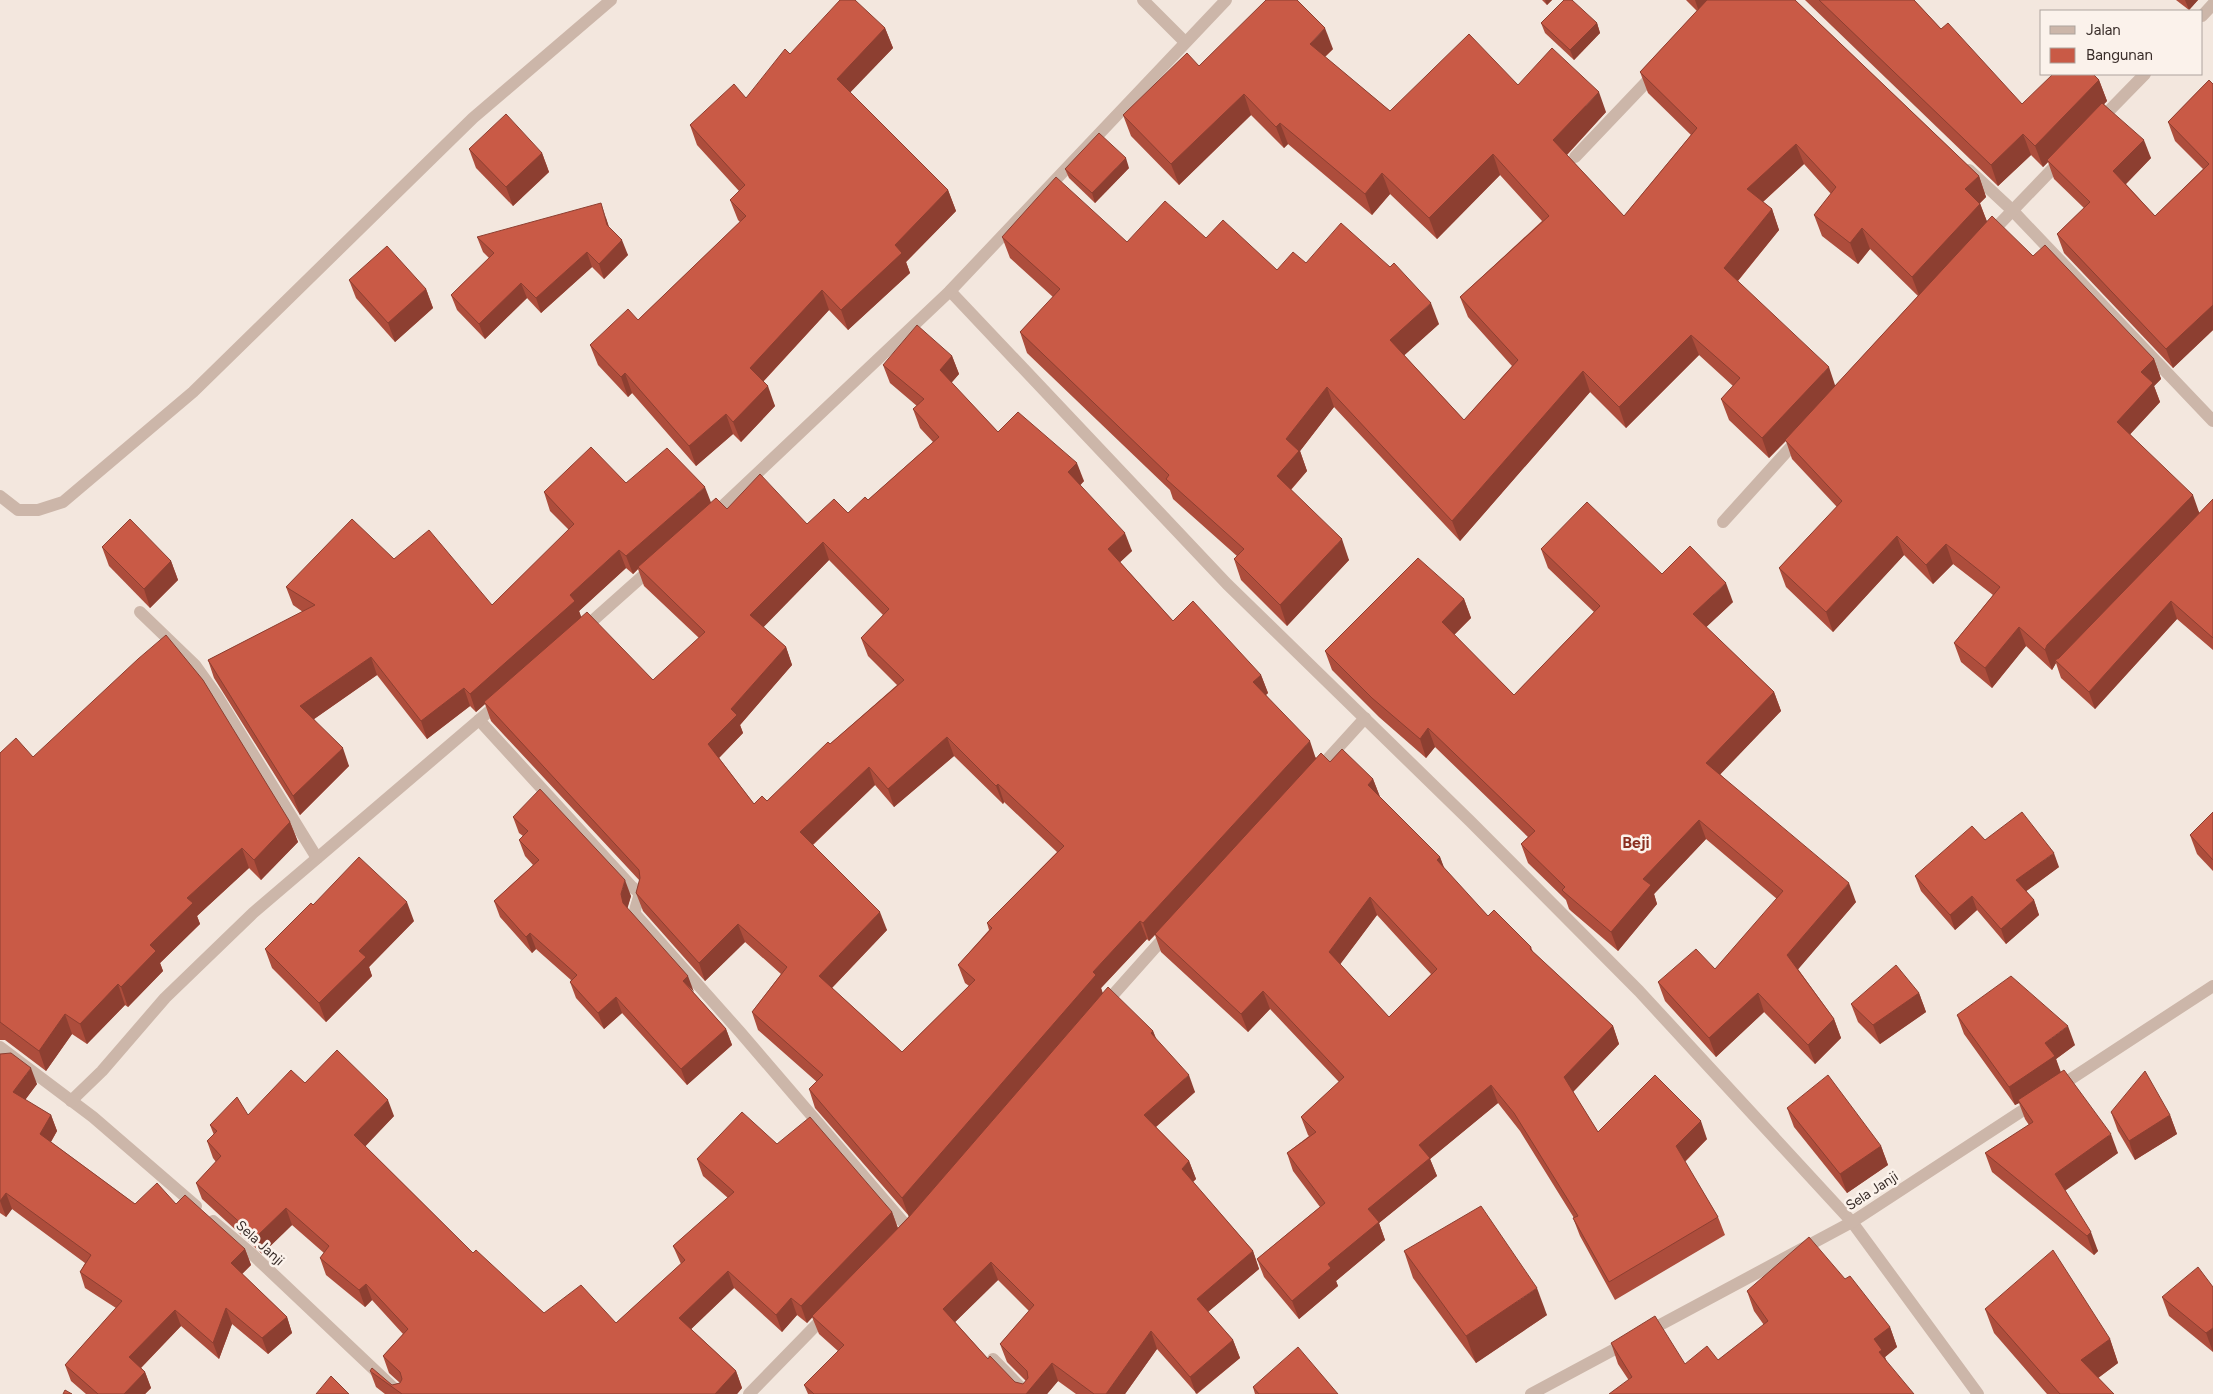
<svg xmlns="http://www.w3.org/2000/svg" width="2213" height="1394" font-family="Figtree,sans-serif">
<style>
.lines{fill:none;stroke-linecap:round;stroke-linejoin:round}
.street{stroke:#ccb6a9;stroke-width:12}
.wall{fill:#ad4d3c;fill-rule:evenodd}
.shaded-wall{fill:#8d3f31}
.building{fill:#c95a46;stroke:#8d3f31;fill-rule:evenodd}
.labels{text-anchor:middle;dominant-baseline:central;stroke-width:5;stroke-linejoin:round;paint-order:stroke}
.street-label{font-size:14px;fill:#392d29;stroke:#fbf2eb}
.quarter-label{font-size:16px;font-weight:bold;fill:#8a2f20;stroke:#fbf2eb}
</style>
<rect width="100%" height="100%" fill="#f3e7de"/>
<g class="lines">
<!-- street -->
<g class="street">
<path d="M1143,0L1185,42"/>
<path d="M2202,16L2213,4"/>
<path d="M2098,122L2145,74"/>
<path d="M1575,157L1656,72"/>
<path d="M1969,170L2012,210L2213,421"/>
<path d="M1989,235L2063,158"/>
<path d="M950,291L1227,584L1470,821L1639,991L1852,1222L1978,1394"/>
<path d="M0,496L18,510H38L63,502L193,392L473,118L611,0"/>
<path d="M711,517L950,291L1226,0"/>
<path d="M1723,522L1799,438"/>
<path d="M140,612L195,665L217,696L317,858"/>
<path d="M581,631L654,566"/>
<path d="M479,720L632,887L639,892C640,901 634,906 635,914L740,1032L909,1229"/>
<path d="M1316,772L1365,718"/>
<path d="M1104,1005L1169,932"/>
<path d="M0,1047L93,1117L196,1206"/>
<path d="M2057,1088L2213,986"/>
<path d="M71,1101L102,1071L165,998L253,913L500,702"/>
<path d="M213,1221L252,1254L400,1394"/>
<path d="M1645,1333L1852,1222L2037,1101"/>
<path d="M993,1359L1027,1394"/>
<path d="M749,1394L827,1314"/>
<path d="M1531,1394L1628,1342"/>
</g>
</g>
<!-- wall -->
<g class="wall">
<path d="M1542,0H1552L1547,5Z"/>
<path d="M1686,0H1795L1979,176L1986,197L1980,203L1987,222L2033,256L2154,359L2161,379L2154,386L2160,402L2130,434L2200,513L2213,499V650L2177,619L2095,709L2061,678L2056,663L2052,670L2026,646L1992,688L1961,662L1954,643L1993,595L1953,564L1933,584L1904,555L1833,632L1786,587L1779,568L1837,507L1792,459L1786,441L1769,458L1729,420L1721,399L1733,386L1699,355L1626,428L1590,392L1460,541L1334,407L1300,451L1307,471L1291,490L1349,560L1287,626L1241,580L1234,559L1237,556L1173,499L1170,490L1027,353L1020,332L1053,297L1010,258L1002,237L1127,242L1206,238L1277,270L1306,263L1439,324L1404,355L1464,420L1512,366L1468,317L1460,297L1542,221L1500,175L1437,239L1390,194L1372,215L1288,144L1284,148L1251,115L1179,185L1131,136L1123,115L1199,66L1333,49L1325,57L1390,111L1518,85L1606,112L1567,155L1624,216L1691,135L1648,93L1640,72L1697,11ZM1804,164L1831,194L1814,215L1822,236L1858,264L1870,249L1918,296L1835,386L1738,281L1779,230L1772,209L1763,202Z"/>
<path d="M1805,0H1914L1941,29L2022,104L2099,80L2107,101L2104,104L2151,158L2126,184L2155,216L2203,169L2175,141L2168,122L2209,80L2213,330L2173,368L2064,253L2057,234L2084,208L2054,179L2048,162L2043,167L2031,155L1998,186Z"/>
<path d="M2176,0H2198L2189,10Z"/>
<path d="M1541,23H1597L1600,33L1574,60L1545,33Z"/>
<path d="M885,28L893,48L850,92L948,190L956,211L906,262L910,273L848,330L829,310L763,382L775,406L741,442L733,434L696,466L632,393L628,397L598,365L590,345L638,320L740,222L738,220L730,200L739,191L697,145L690,125L746,98L790,54Z"/>
<path d="M469,149L542,153L549,172L513,206L476,168Z"/>
<path d="M1129,168L1095,203L1069,178L1065,169Z"/>
<path d="M606,218L609,227L628,255L604,279L592,267L541,313L527,298L485,339L457,310L451,295L489,258L483,252L477,237Z"/>
<path d="M349,280L426,289L433,308L395,342L356,298Z"/>
<path d="M952,356L959,374L951,383L998,432L1084,481L1080,485L1132,551L1120,562L1173,621L1261,675L1268,693L1266,695L1316,758L1330,762L1373,779L1380,797L1440,857L1444,869L1488,916L1531,947L1533,952L1613,1026L1619,1044L1573,1092L1598,1132L1707,1139L1685,1162L1718,1217L1725,1235L1615,1300L1580,1236L1573,1218H1574L1520,1131L1498,1103L1430,1159L1437,1176L1379,1223L1385,1240L1336,1281L1338,1286L1299,1319L1264,1277L1257,1259L1320,1207L1293,1171L1287,1153L1309,1136L1308,1135L1301,1117L1339,1082L1270,1009L1248,1032L1161,952L1155,935L1149,941L1147,939L1101,988L1103,994L1153,1031L1156,1039L1195,1092L1156,1127L1189,1161L1196,1179L1193,1182L1253,1251L1259,1269L1208,1312L1233,1340L1240,1358L1197,1394L1157,1349L1125,1394H1076L1058,1381L1047,1394H808L804,1385L838,1351L819,1334L812,1317L807,1323L797,1315L782,1332L734,1288L691,1329L736,1371L742,1388L737,1394H385L376,1387L370,1371L392,1385L400,1383L389,1373L383,1356L403,1334L372,1300L365,1307L326,1275L320,1258L324,1253L292,1225L262,1254L202,1199L196,1183L216,1162L213,1158L207,1141L214,1135L210,1125L248,1115L305,1083L394,1116L365,1146L473,1253L544,1313L616,1323L681,1264L673,1246L728,1198L703,1176L697,1159L777,1144L892,1212L898,1228L909,1216L815,1108L809,1089L817,1082L758,1030L752,1012L781,974L745,942L705,981L643,911L636,893L640,881L491,721L485,704L476,712L470,706L427,739L377,675L314,719L349,766L300,815L214,678L208,660L303,612L293,605L286,587L394,559L492,605L569,530L550,511L544,492L626,483L711,503L727,509L807,524L848,513L868,500L933,442L920,428L913,409L917,406L890,383L883,365ZM829,560L883,615L861,638L868,656L897,685L830,744L767,801L754,804L719,758L743,733L740,725L792,665L786,647L763,627ZM626,568L633,574L638,569L644,586L699,638L653,680L581,617L579,611ZM954,756L1003,804L1004,802L1057,852L987,923L989,930L958,965L965,983L969,986L902,1052L832,988L887,930L813,845L875,785L894,807ZM1377,915L1431,974L1389,1017L1340,964ZM998,1280L1029,1311L1000,1344L1007,1362L1026,1381L1023,1384L1015,1382L988,1359L955,1322Z"/>
<path d="M102,547L171,561L178,580L150,608L109,566Z"/>
<path d="M1541,549L1662,574L1733,602L1706,627L1774,692L1781,711L1720,774L1856,902L1798,969L1834,1019L1841,1038L1815,1064L1764,1012L1716,1057L1665,1001L1658,982L1715,969L1777,899L1706,839L1654,894L1657,904L1618,951L1571,911L1569,909L1566,900L1528,863L1521,844L1528,837L1435,747L1426,758L1379,717L1332,670L1325,651L1464,599L1471,618L1454,635L1514,695L1594,612L1548,568Z"/>
<path d="M0,753L33,757L290,822L298,842L261,880L249,868L197,916L200,924L160,963L163,971L128,1007L125,1005L87,1044L72,1034L46,1071L5,1040H0Z"/>
<path d="M2213,812V871L2197,854L2190,835Z"/>
<path d="M513,817L631,896L627,908L694,993L726,1029L732,1045L687,1085L622,1013L604,1029L576,998L570,982L571,980L536,949L532,953L500,917L494,901L533,865L525,856L519,840L523,836L519,833Z"/>
<path d="M1985,840L2059,867L2026,891L2034,900L2039,915L2006,944L1977,910L1955,930L1921,891L1915,876Z"/>
<path d="M313,905L414,921L369,967L372,976L326,1022L272,968L265,949Z"/>
<path d="M1919,993L1926,1012L1880,1044L1858,1022L1851,1004Z"/>
<path d="M1957,1015L2075,1045L2056,1059L2060,1072L2118,1153L2065,1190L2098,1251L2094,1255L1992,1172L1985,1153L2029,1125L2025,1119L2019,1103L2015,1105L1964,1034Z"/>
<path d="M0,1054L37,1084L25,1100L51,1115L57,1131L51,1142L135,1204H176L245,1249L251,1265L242,1274L287,1317L292,1333L268,1354L232,1324L219,1359L181,1326L141,1368L145,1372L151,1388L145,1394H86L71,1381L65,1365L116,1308L85,1288L80,1272L85,1263L12,1209L6,1217L0,1213Z"/>
<path d="M1787,1108L1881,1146L1888,1165L1847,1193L1794,1127Z"/>
<path d="M2111,1112L2170,1115L2177,1134L2135,1160L2118,1131Z"/>
<path d="M1404,1251L1547,1315L1476,1363L1413,1278Z"/>
<path d="M1845,1279L1890,1327L1897,1347L1885,1357L1886,1361L1628,1379L1618,1364L1611,1343L1685,1364L1718,1360L1764,1325L1754,1311L1747,1291Z"/>
<path d="M2213,1287V1352L2169,1316L2162,1297Z"/>
<path d="M1985,1309L2110,1339L2118,1363L2098,1378L2114,1394H2047L1994,1333Z"/>
<path d="M1253,1387L1338,1394H1255Z"/>
</g>
<!-- shaded-wall -->
<g class="shaded-wall">
<path d="M1545,0H1552L1547,5Z"/>
<path d="M1695,0H1715L1700,15Z"/>
<path d="M2185,0H2198L2189,10Z"/>
<path d="M1597,23L1600,33L1574,60L1570,50Z"/>
<path d="M885,28L893,48L844,99L837,79Z"/>
<path d="M1325,28L1333,49L1317,64L1310,44Z"/>
<path d="M2099,80L2107,101L2049,161L2047,160L2048,162L2043,167L2035,146Z"/>
<path d="M1599,92L1606,112L1561,161L1553,140Z"/>
<path d="M1244,94L1251,115L1179,185L1171,164Z"/>
<path d="M1280,123L1288,144L1284,148L1276,127Z"/>
<path d="M2023,134L2031,155L1998,186L1991,165Z"/>
<path d="M2144,140L2151,158L2120,190L2113,171Z"/>
<path d="M1796,144L1804,164L1754,210L1747,189Z"/>
<path d="M542,153L549,172L513,206L506,187Z"/>
<path d="M1493,154L1500,175L1437,239L1429,218Z"/>
<path d="M1126,158L1129,168L1095,203L1092,193Z"/>
<path d="M1382,173L1390,194L1372,215L1365,194Z"/>
<path d="M1979,176L1986,197L1973,210L1965,189Z"/>
<path d="M948,190L956,211L906,262L910,273L848,330L841,310L895,245Z"/>
<path d="M601,203L606,218L613,240L607,225Z"/>
<path d="M1980,204L1988,224L1920,298L1912,277Z"/>
<path d="M1772,209L1779,230L1731,289L1724,268Z"/>
<path d="M1862,228L1870,249L1858,264L1850,243Z"/>
<path d="M622,240L628,255L604,279L599,264Z"/>
<path d="M587,252L592,267L541,313L536,298Z"/>
<path d="M521,283L527,298L485,339L479,324Z"/>
<path d="M426,289L433,308L395,342L388,323Z"/>
<path d="M822,290L829,310L757,388L750,368Z"/>
<path d="M1431,303L1439,324L1398,361L1390,340Z"/>
<path d="M2213,305V330L2173,368L2166,349Z"/>
<path d="M1691,335L1699,355L1626,428L1619,407Z"/>
<path d="M952,356L959,374L946,389L940,370Z"/>
<path d="M2154,359L2161,379L2154,386L2160,402L2124,441L2117,422L2141,372Z"/>
<path d="M1829,367L1836,388L1769,458L1762,438Z"/>
<path d="M1583,371L1590,392L1460,541L1452,521Z"/>
<path d="M625,373L632,393L628,397L621,377Z"/>
<path d="M768,386L775,406L741,442L733,422Z"/>
<path d="M1327,387L1334,407L1300,451L1307,471L1284,497L1277,476L1286,439Z"/>
<path d="M726,414L733,434L696,466L689,446Z"/>
<path d="M1077,463L1084,481L1075,491L1068,472Z"/>
<path d="M705,487L712,505L638,567V569L633,574L626,556Z"/>
<path d="M2193,495L2200,515L2057,662L2055,660L2056,663L2052,670L2045,650L2047,645Z"/>
<path d="M1125,533L1132,551L1115,567L1108,549Z"/>
<path d="M1897,536L1904,555L1833,632L1826,612Z"/>
<path d="M1342,539L1349,560L1287,626L1280,605Z"/>
<path d="M823,542L829,560L757,634L750,615Z"/>
<path d="M1946,544L1953,564L1933,584L1926,565Z"/>
<path d="M619,550L626,568L579,611L582,619L484,702L485,704L476,712L470,694L570,595Z"/>
<path d="M171,561L178,580L150,608L144,589Z"/>
<path d="M1726,583L1733,602L1700,633L1693,614Z"/>
<path d="M1464,599L1471,618L1448,641L1442,622Z"/>
<path d="M2171,601L2177,619L2095,709L2089,692Z"/>
<path d="M2019,627L2026,646L1992,688L1985,668Z"/>
<path d="M786,647L792,665L740,725L743,733L714,763L708,744L731,709Z"/>
<path d="M371,657L377,675L307,724L300,706Z"/>
<path d="M1261,675L1268,693L1260,700L1253,682Z"/>
<path d="M464,688L470,706L427,739L421,721Z"/>
<path d="M1774,692L1781,711L1713,782L1706,763Z"/>
<path d="M1428,728L1435,747L1426,758L1420,739Z"/>
<path d="M947,737L954,756L894,807L888,789Z"/>
<path d="M1310,741L1316,759L1149,941L1143,923Z"/>
<path d="M343,748L349,766L300,815L293,796Z"/>
<path d="M869,767L875,785L807,850L800,832Z"/>
<path d="M1373,779L1380,797L1368,785Z"/>
<path d="M998,784L1004,802L1003,804L996,786Z"/>
<path d="M1699,820L1706,839L1654,894L1657,904L1618,951L1611,932L1643,879Z"/>
<path d="M290,822L298,842L261,880L254,860Z"/>
<path d="M242,848L249,868L197,916L200,924L160,963L163,971L128,1007L121,987L150,945L187,898Z"/>
<path d="M2054,853L2059,867L2021,895L2016,880Z"/>
<path d="M1440,857L1447,875L1437,860Z"/>
<path d="M625,880L631,896L627,910L623,903L621,894Z"/>
<path d="M1849,883L1856,902L1794,974L1787,955Z"/>
<path d="M1972,896L1977,910L1955,930L1950,915Z"/>
<path d="M1370,897L1377,915L1336,970L1329,952Z"/>
<path d="M2034,900L2039,915L2006,944L2001,929Z"/>
<path d="M407,902L414,921L369,967L372,976L326,1022L319,1003L359,951Z"/>
<path d="M880,912L887,930L826,994L819,976Z"/>
<path d="M1140,921L1147,939L1101,988L1103,994L909,1217L902,1198L1093,972Z"/>
<path d="M738,924L745,942L705,981L699,963Z"/>
<path d="M530,933L536,949L532,953L526,937Z"/>
<path d="M688,976L694,992L683,981Z"/>
<path d="M118,984L125,1005L87,1044L80,1024Z"/>
<path d="M1263,991L1270,1009L1248,1032L1241,1014Z"/>
<path d="M1758,993L1764,1012L1716,1057L1709,1038Z"/>
<path d="M1919,993L1926,1012L1880,1044L1873,1025Z"/>
<path d="M616,997L622,1013L604,1029L598,1013Z"/>
<path d="M65,1014L72,1034L46,1071L39,1051Z"/>
<path d="M1834,1019L1841,1038L1815,1064L1808,1045Z"/>
<path d="M1613,1026L1619,1044L1570,1095L1564,1077Z"/>
<path d="M2068,1026L2075,1045L2056,1059L2062,1075L2018,1100L2019,1103L2015,1105L2009,1087L2045,1043Z"/>
<path d="M726,1029L732,1045L687,1085L681,1069Z"/>
<path d="M1153,1031L1160,1048L1151,1033Z"/>
<path d="M31,1068L37,1084L19,1108L13,1092Z"/>
<path d="M1189,1075L1195,1092L1150,1132L1144,1115Z"/>
<path d="M1491,1085L1498,1103L1430,1159L1437,1176L1379,1223L1385,1240L1336,1281L1338,1286L1299,1319L1292,1301L1328,1264L1368,1209L1419,1145Z"/>
<path d="M388,1100L394,1116L360,1152L354,1135Z"/>
<path d="M51,1115L57,1131L46,1150L40,1134Z"/>
<path d="M2170,1115L2177,1134L2135,1160L2129,1141Z"/>
<path d="M1701,1121L1707,1139L1682,1164L1676,1146Z"/>
<path d="M2111,1134L2118,1153L2062,1193L2055,1174Z"/>
<path d="M1881,1146L1888,1165L1847,1193L1840,1174Z"/>
<path d="M1189,1161L1196,1179L1188,1186L1182,1169Z"/>
<path d="M6,1193L12,1209L6,1217L0,1201Z"/>
<path d="M286,1208L292,1225L262,1254L256,1237Z"/>
<path d="M892,1212L898,1229L807,1323L801,1306Z"/>
<path d="M2091,1232L2098,1251L2094,1255L2087,1236Z"/>
<path d="M245,1249L251,1265L237,1279L231,1263Z"/>
<path d="M1253,1251L1259,1269L1203,1316L1197,1299Z"/>
<path d="M991,1262L998,1280L950,1327L943,1309Z"/>
<path d="M728,1271L734,1288L685,1335L679,1318Z"/>
<path d="M366,1284L372,1300L365,1307L359,1290Z"/>
<path d="M1537,1288L1547,1315L1476,1363L1466,1336Z"/>
<path d="M791,1298L797,1315L782,1332L776,1315Z"/>
<path d="M226,1308L232,1324L219,1359L213,1343Z"/>
<path d="M175,1310L181,1326L135,1374L129,1357Z"/>
<path d="M287,1317L292,1333L268,1354L262,1338Z"/>
<path d="M1890,1327L1897,1347L1885,1357L1890,1370L1887,1373L1874,1339Z"/>
<path d="M2213,1328V1352L2206,1333Z"/>
<path d="M1151,1331L1157,1349L1125,1394H1106Z"/>
<path d="M2110,1339L2118,1363L2090,1384L2081,1360Z"/>
<path d="M1233,1340L1240,1358L1196,1394L1190,1377Z"/>
<path d="M1052,1363L1058,1381L1047,1394H1026Z"/>
<path d="M736,1371L742,1388L737,1394H715Z"/>
<path d="M145,1372L151,1388L145,1394H124Z"/>
</g>
<!-- building -->
<g class="building">
<path d="M840,0H855L885,28L837,79L948,190L895,245L902,253L841,310L822,290L750,368L768,386L733,422L726,414L689,446L625,373L621,377L590,345L628,309L638,320L746,216L730,200L745,185L690,125L734,84L746,98L785,49L790,54Z"/>
<path d="M1266,0H1297L1325,28L1310,44L1390,111L1469,34L1518,85L1552,48L1599,92L1553,140L1624,216L1697,128L1640,72L1707,0H1795L1979,176L1965,189L1980,204L1912,277L1862,228L1850,243L1814,215L1836,187L1796,144L1747,189L1772,209L1724,268L1829,367L1762,438L1721,399L1740,378L1691,335L1619,407L1583,371L1452,521L1327,387L1286,439L1299,451L1277,476L1342,539L1280,605L1234,559L1244,549L1166,479L1169,475L1020,332L1060,289L1002,237L1056,177L1127,242L1165,201L1206,238L1223,220L1277,270L1293,252L1306,263L1341,223L1390,267L1394,263L1431,303L1390,340L1464,420L1518,360L1460,297L1549,216L1493,154L1429,218L1382,173L1365,194L1280,123L1276,127L1244,94L1171,164L1123,115L1187,53L1199,66Z"/>
<path d="M1564,0H1572L1597,23L1570,50L1541,23Z"/>
<path d="M1819,0H1914L1941,29L1948,23L2022,104L2053,74H2093L2099,80L2035,146L2023,134L1991,165Z"/>
<path d="M2209,80L2213,84V305L2166,349L2057,234L2090,202L2047,160L2102,103L2144,140L2113,171L2155,216L2209,164L2168,122Z"/>
<path d="M506,114L542,153L506,187L469,149Z"/>
<path d="M1099,133L1126,158L1092,193L1065,169Z"/>
<path d="M601,203L607,225L622,240L599,264L587,252L536,298L521,283L479,324L451,295L494,253L477,237Z"/>
<path d="M1992,216L2033,256L2045,245L2154,359L2141,372L2153,383L2117,422L2193,495L2047,645L2045,650L2019,627L1985,668L1954,643L2000,587L1946,544L1926,565L1897,536L1826,612L1779,568L1842,501L1785,440Z"/>
<path d="M387,246L426,289L388,323L349,280Z"/>
<path d="M917,325L952,356L940,370L998,432L1018,412L1077,463L1068,472L1125,533L1108,549L1173,621L1193,601L1261,675L1253,682L1310,741L1143,923L1140,921L1093,972L1096,975L902,1198L809,1089L823,1075L752,1012L787,967L738,924L699,963L636,893L640,878L639,870L484,702L587,612L653,680L705,632L638,567L716,498L727,509L760,474L807,524L834,499L848,513L865,497L868,500L939,437L913,409L924,399L883,365ZM823,542L889,609L861,638L904,680L830,744L828,742L767,801L762,796L754,804L708,744L737,715L731,709L786,647L750,615ZM947,737L996,786L998,784L1064,846L987,923L992,928L958,965L975,980L902,1052L819,976L880,912L800,832L869,767L888,789Z"/>
<path d="M591,447L626,483L667,448L705,487L626,556L619,550L570,595L575,601L470,694L464,688L421,721L371,657L300,706L343,748L293,796L208,660L315,605L286,587L352,519L394,559L429,530L492,605L574,524L544,492Z"/>
<path d="M2213,499V638L2171,601L2089,692L2055,660L2059,658Z"/>
<path d="M1587,502L1662,574L1690,546L1726,583L1693,614L1774,692L1706,763L1849,883L1787,955L1834,1019L1808,1045L1758,993L1709,1038L1658,982L1696,949L1715,969L1783,891L1699,820L1643,879L1651,885L1611,932L1564,892L1562,890L1565,887L1521,844L1535,831L1428,728L1420,739L1372,698L1325,651L1418,558L1464,599L1442,622L1514,695L1600,606L1541,549Z"/>
<path d="M130,519L171,561L144,589L102,547Z"/>
<path d="M166,635L203,680L290,822L254,860L242,848L187,898L193,903L150,945L156,951L121,987L118,984L80,1024L65,1014L39,1051L0,1022V753L16,738L33,757L138,659Z"/>
<path d="M1342,749L1373,779L1368,785L1440,857L1437,860L1488,916L1494,910L1531,947L1530,949L1613,1026L1564,1077L1598,1132L1655,1075L1701,1121L1676,1146L1718,1217L1609,1282L1573,1218L1578,1216L1514,1113L1491,1085L1419,1145L1430,1158L1368,1209L1379,1222L1328,1264L1331,1268L1292,1301L1257,1259L1325,1203L1287,1153L1316,1132L1301,1117L1344,1077L1263,991L1241,1014L1155,934L1321,753L1330,762ZM1370,897L1437,969L1389,1017L1329,952Z"/>
<path d="M540,789L625,880L621,894L623,903L688,976L683,981L726,1029L681,1069L616,997L598,1013L570,982L577,975L530,933L526,937L494,901L539,860L519,840L528,831L513,817Z"/>
<path d="M2022,812L2054,853L2016,880L2034,900L2001,929L1972,896L1950,915L1915,876L1972,826L1985,840Z"/>
<path d="M2213,812V860L2190,835Z"/>
<path d="M359,857L407,902L359,951L366,957L319,1003L265,949L311,903L313,905Z"/>
<path d="M1896,965L1919,993L1873,1025L1851,1004Z"/>
<path d="M2011,976L2068,1026L2045,1043L2055,1056L2009,1087L1957,1015Z"/>
<path d="M1108,987L1153,1031L1151,1033L1189,1075L1144,1115L1189,1161L1182,1169L1253,1251L1197,1299L1233,1340L1190,1377L1151,1331L1106,1394H1094L1052,1363L1026,1394H814L804,1385L844,1345L812,1316L909,1217ZM991,1262L1034,1305L1000,1344L1027,1371L1028,1378L1023,1384L1015,1382L990,1356L988,1359L943,1309Z"/>
<path d="M337,1050L388,1100L354,1135L473,1253L476,1250L544,1313L581,1285L616,1323L685,1260L673,1246L734,1192L697,1159L742,1112L777,1144L810,1117L892,1212L801,1306L791,1298L776,1315L728,1271L679,1318L736,1371L715,1394H402L370,1371L372,1368L392,1385L400,1383L402,1379L400,1372L383,1356L408,1329L366,1284L359,1290L320,1258L329,1246L286,1208L256,1237L196,1183L221,1156L207,1141L217,1131L210,1125L237,1097L248,1115L291,1070L305,1083Z"/>
<path d="M11,1053L31,1068L13,1092L51,1115L40,1134L135,1204L157,1183L176,1204L185,1195L245,1249L231,1263L287,1317L262,1338L226,1308L213,1343L175,1310L129,1357L145,1372L124,1394H98L65,1365L122,1301L80,1272L91,1255L6,1193L0,1201V1054Z"/>
<path d="M2064,1070L2111,1134L2055,1174L2091,1232L2087,1236L1985,1153L2033,1122L2018,1100Z"/>
<path d="M2145,1071L2170,1115L2129,1141L2111,1112Z"/>
<path d="M1828,1075L1881,1146L1840,1174L1787,1108Z"/>
<path d="M1481,1206L1537,1288L1466,1336L1404,1251Z"/>
<path d="M1809,1237L1845,1279L1850,1276L1890,1327L1874,1339L1882,1350L1879,1352L1914,1394H1609L1632,1377L1611,1343L1655,1316L1685,1364L1707,1346L1718,1360L1768,1321L1747,1291Z"/>
<path d="M2053,1250L2110,1339L2081,1360L2114,1394H2060L1985,1309Z"/>
<path d="M2198,1267L2213,1287V1328L2206,1333L2162,1297Z"/>
<path d="M1298,1347L1338,1394H1259L1253,1387Z"/>
<path d="M331,1376L349,1394H316Z"/>
<path d="M65,1390L72,1394H63Z"/>
</g>
<g class="labels">
<!-- street labels -->
<g class="street-label">
<text transform="translate(1872 1191) rotate(-33)">Sela Janji</text>
<text transform="translate(260 1243) rotate(42)">Sela Janji</text>
</g>
<!-- quarter labels -->
<g class="quarter-label">
<text x="1636" y="842">Beji</text>
</g>
</g>
<!-- legend -->
<rect x="2040" y="10" width="162" height="65" fill="#fbf2eb" stroke="#ada39d"/>
<rect x="2050" y="26" width="25" height="8" fill="#ccb6a9" stroke="#ada39d"/>
<text x="2086" y="35" font-size="15" fill="#392d29">Jalan</text>
<rect x="2050" y="48" width="25" height="15" fill="#c95a46" stroke="#ada39d"/>
<text x="2086" y="60" font-size="15" fill="#392d29">Bangunan</text>
</svg>
